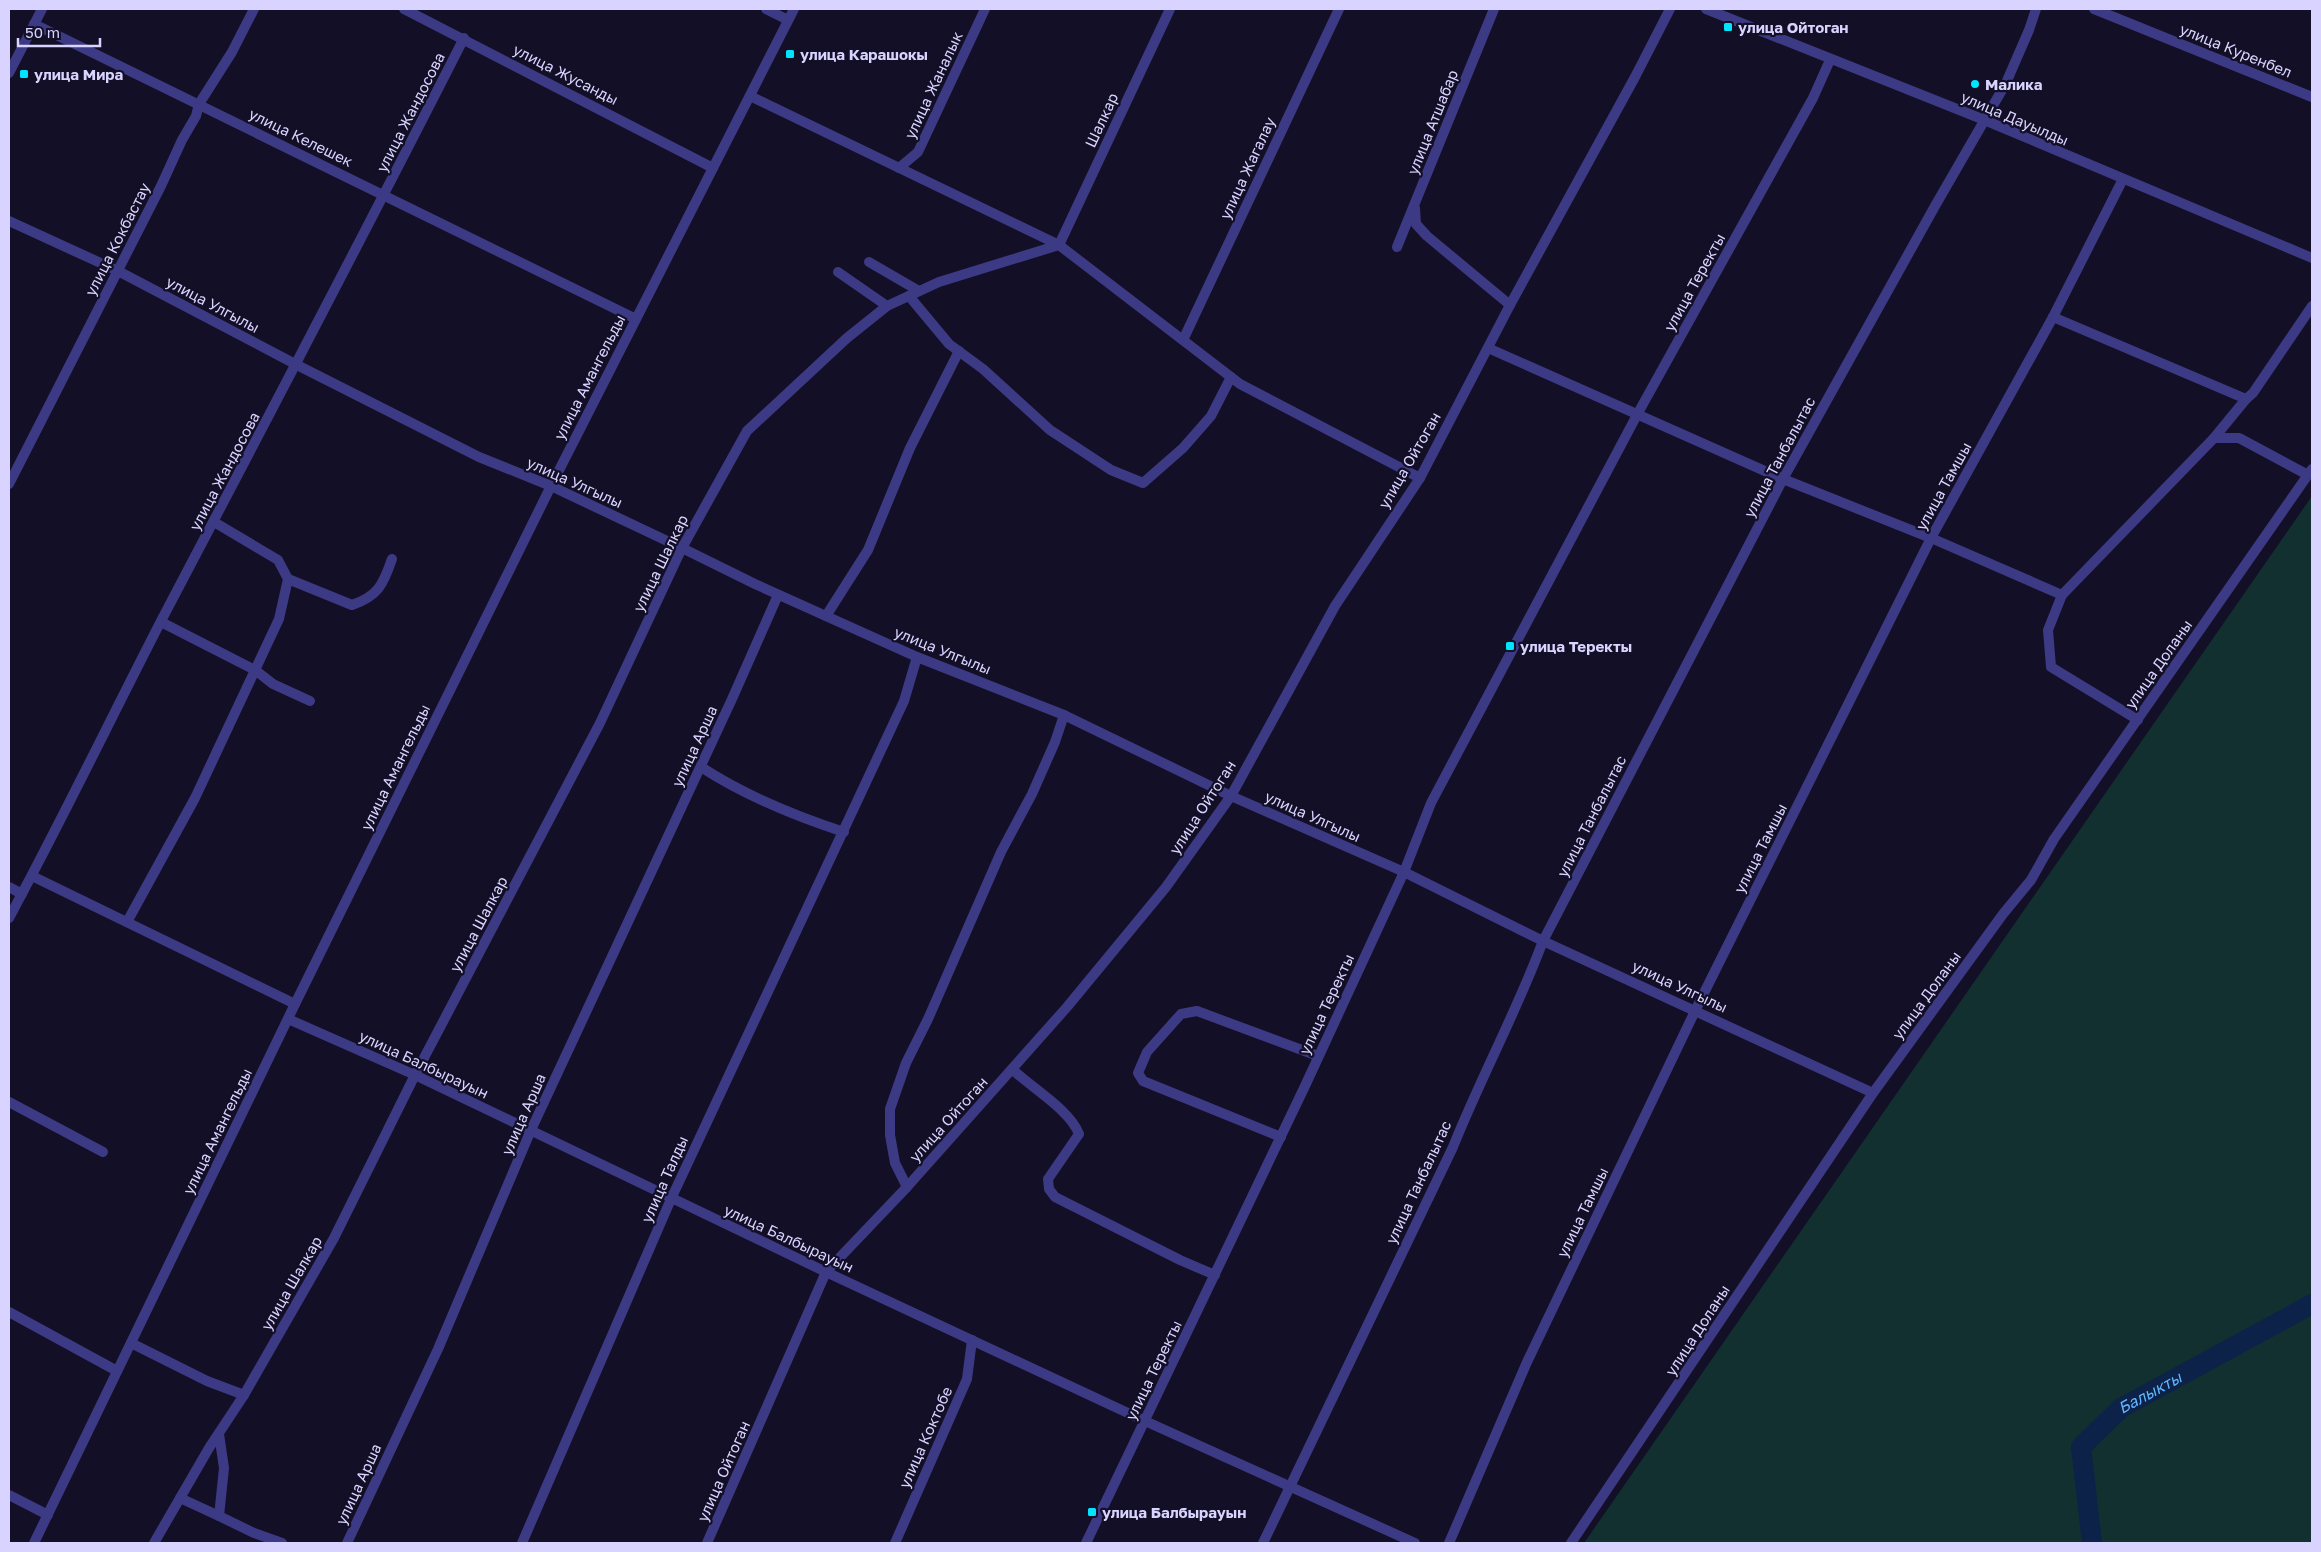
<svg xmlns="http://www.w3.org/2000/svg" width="2321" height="1552" font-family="'Golos Text',sans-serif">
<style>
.green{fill:#12302f}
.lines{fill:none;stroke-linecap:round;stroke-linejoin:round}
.river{stroke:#0c2248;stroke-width:20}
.street{stroke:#3d3a85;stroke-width:10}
.poi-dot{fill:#00e5ff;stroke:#130f26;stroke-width:2}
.labels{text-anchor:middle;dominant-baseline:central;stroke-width:4.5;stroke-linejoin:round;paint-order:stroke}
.poi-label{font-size:15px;font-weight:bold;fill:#d9d4ff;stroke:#130f26;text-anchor:start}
.street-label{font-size:15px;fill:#d9d4ff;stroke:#130f26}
.water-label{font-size:16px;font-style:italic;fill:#62b6ff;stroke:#130f26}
</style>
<rect width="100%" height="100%" fill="#130f26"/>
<!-- green -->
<path class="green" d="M2312,496V1543H1584Z"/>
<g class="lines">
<!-- river -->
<path class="river" id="s1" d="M2092,1543L2081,1447L2121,1408L2312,1304"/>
<!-- street -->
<g class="street">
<path d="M404,9L713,168"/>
<path d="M766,9L788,20"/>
<path d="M1706,9L1982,119L2312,258"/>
<path d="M2094,9L2312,97"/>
<path d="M34,24L636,319"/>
<path d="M9,73L42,9"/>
<path d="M750,96L1059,245L1240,384L1420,478"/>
<path d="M899,168L918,152L985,9"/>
<path d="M1415,208L1416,224L1427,236L1510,305"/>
<path d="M9,221L118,271L297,365L479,457L551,486L682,548L755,584L917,657L1064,715L1231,796L1404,872L1543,941L1873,1093"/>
<path d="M1397,247L1494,9"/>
<path d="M869,262L919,291"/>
<path d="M838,272L887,306"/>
<path d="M909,296L949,344L983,369L1050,430L1111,470L1143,483L1183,448L1211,416L1231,377"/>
<path d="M2053,317L2246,399L2253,393L2312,306"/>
<path d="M1183,340L1339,9"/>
<path d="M1488,348L1783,479L1931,538L2062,595L2048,630L2051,667L2138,720"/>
<path d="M2214,438H2239L2308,475"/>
<path d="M9,484L161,186L182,140L196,116L199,104L232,52L254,9"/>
<path d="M288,579L352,605C378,596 383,585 392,559"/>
<path d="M2062,595L2214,438L2246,399"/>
<path d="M826,616L868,550L910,448L959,351"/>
<path d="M161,622L255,670L273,684L310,701"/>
<path d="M701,767C744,795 795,816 844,832"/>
<path d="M32,876L295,1004"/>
<path d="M9,887L22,894"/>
<path d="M9,918C62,820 110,720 161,621C263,427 365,233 464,38"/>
<path d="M127,922L195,798L279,619L288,579L278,560L214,522"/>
<path d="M288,1019L415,1075L826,1272L1145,1421L1415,1543"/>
<path d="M1013,1070C1032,1088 1070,1110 1079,1134L1048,1179L1049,1189L1055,1197L1180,1260L1215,1275"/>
<path d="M9,1102L103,1152"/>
<path d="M1281,1137L1143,1081L1138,1073L1147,1052L1181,1014L1197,1011L1318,1056"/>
<path d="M907,1187L895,1163L890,1135V1109L906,1063L928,1019L1001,852L1032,794L1055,742L1064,715"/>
<path d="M9,1312L117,1371"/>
<path d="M131,1343L207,1381L244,1395"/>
<path d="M219,1434L224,1468L219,1516L254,1533L282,1543"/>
<path d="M9,1495L48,1515"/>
<path d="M180,1498L219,1516"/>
<path d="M34,1543L295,1004L551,486L794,9"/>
<path d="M154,1543L209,1448L244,1395L334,1238L415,1075L600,723L682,548L747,431L847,338L887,306L939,282L1059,245L1170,9"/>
<path d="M347,1543L438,1349L531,1130L732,699L778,595"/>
<path d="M522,1543L671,1199L904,701L917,657"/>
<path d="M707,1543L826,1272L907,1187L1067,1007L1166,887L1231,796L1335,606L1420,478L1510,305L1635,77L1670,9"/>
<path d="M895,1543L967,1379L972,1340"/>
<path d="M1086,1543L1305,1086L1404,872L1431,803L1638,413L1813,98L1830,60"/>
<path d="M1263,1543L1453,1147C1481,1077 1517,1011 1543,941L1783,479L1935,206L2006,83L2029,30L2036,9"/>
<path d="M1449,1543L1527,1362L1696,1009L1931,538L2053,317L2123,179"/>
<path d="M1571,1543L1873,1093L2003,914L2031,880L2054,839L2312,469"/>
</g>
</g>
<!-- markers -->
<g class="poi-dot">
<rect x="1723" y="22" width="10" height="10" rx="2.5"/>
<rect x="785" y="49" width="10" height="10" rx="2.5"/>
<rect x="19" y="69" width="10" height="10" rx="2.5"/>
<circle cx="1975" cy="84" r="5"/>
<rect x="1505" y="641" width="10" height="10" rx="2.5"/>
<rect x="1087" y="1507" width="10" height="10" rx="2.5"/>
</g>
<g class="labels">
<!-- poi labels -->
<g class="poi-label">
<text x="1738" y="27">улица Ойтоган</text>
<text x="800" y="54">улица Карашокы</text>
<text x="34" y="74">улица Мира</text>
<text x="1985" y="84">Малика</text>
<text x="1520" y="646">улица Теректы</text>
<text x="1102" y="1512">улица Балбырауын</text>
</g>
<!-- street labels -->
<g class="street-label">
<text transform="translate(2236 50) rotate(22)">улица Куренбел</text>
<text transform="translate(566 74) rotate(27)">улица Жусанды</text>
<text transform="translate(933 85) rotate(-65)">улица Жаналык</text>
<text transform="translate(410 112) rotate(-63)">улица Жандосова</text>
<text transform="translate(2015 118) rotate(23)">улица Дауылды</text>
<text transform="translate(1101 120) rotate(-65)">Шалкар</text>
<text transform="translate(1432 122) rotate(-68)">улица Атшабар</text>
<text transform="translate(301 137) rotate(26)">улица Келешек</text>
<text transform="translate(1247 168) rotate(-65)">улица Жагалау</text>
<text transform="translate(117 239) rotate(-63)">улица Кокбастау</text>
<text transform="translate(1694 282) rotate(-61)">улица Теректы</text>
<text transform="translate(213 304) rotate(28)">улица Улгылы</text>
<text transform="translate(589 377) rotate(-63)">улица Амангельды</text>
<text transform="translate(1779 457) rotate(-62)">улица Танбалытас</text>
<text transform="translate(1409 460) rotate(-60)">улица Ойтоган</text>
<text transform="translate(224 471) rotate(-62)">улица Жандосова</text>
<text transform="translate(575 482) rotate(24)">улица Улгылы</text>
<text transform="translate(1943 486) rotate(-61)">улица Тамшы</text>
<text transform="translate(660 563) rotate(-64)">улица Шалкар</text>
<text transform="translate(943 650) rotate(22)">улица Улгылы</text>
<text transform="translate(2158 664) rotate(-55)">улица Доланы</text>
<text transform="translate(694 746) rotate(-65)">улица Арша</text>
<text transform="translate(395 767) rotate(-64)">улица Амангельды</text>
<text transform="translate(1202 807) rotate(-57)">улица Ойтоган</text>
<text transform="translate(1313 816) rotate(24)">улица Улгылы</text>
<text transform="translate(1591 816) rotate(-63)">улица Танбалытас</text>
<text transform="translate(1760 848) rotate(-63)">улица Тамшы</text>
<text transform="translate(478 924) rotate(-62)">улица Шалкар</text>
<text transform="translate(1680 986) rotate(25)">улица Улгылы</text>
<text transform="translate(1926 995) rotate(-54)">улица Доланы</text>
<text transform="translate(1326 1004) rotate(-65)">улица Теректы</text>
<text transform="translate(424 1064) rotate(25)">улица Балбырауын</text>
<text transform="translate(523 1114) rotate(-66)">улица Арша</text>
<text transform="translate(948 1119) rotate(-48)">улица Ойтоган</text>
<text transform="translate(217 1131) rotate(-64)">улица Амангельды</text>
<text transform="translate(664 1179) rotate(-66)">улица Талды</text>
<text transform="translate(1418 1182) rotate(-65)">улица Танбалытас</text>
<text transform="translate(1582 1212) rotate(-64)">улица Тамшы</text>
<text transform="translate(789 1238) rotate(25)">улица Балбырауын</text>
<text transform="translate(291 1283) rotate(-60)">улица Шалкар</text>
<text transform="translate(1697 1330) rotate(-57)">улица Доланы</text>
<text transform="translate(1153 1370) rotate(-64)">улица Теректы</text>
<text transform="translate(925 1437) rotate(-66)">улица Коктобе</text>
<text transform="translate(723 1471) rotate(-66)">улица Ойтоган</text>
<text transform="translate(358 1484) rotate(-65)">улица Арша</text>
</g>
<!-- water labels -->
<g class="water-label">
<text stroke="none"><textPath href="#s1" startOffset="185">Балыкты</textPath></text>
</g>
</g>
<!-- border -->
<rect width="2321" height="1552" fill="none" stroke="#d9d4ff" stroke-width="20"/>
<!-- scale -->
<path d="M18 38v8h82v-8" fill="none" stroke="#d9d4ff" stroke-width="2.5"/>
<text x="25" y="38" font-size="15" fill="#d9d4ff" stroke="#130f26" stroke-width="4" paint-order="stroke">50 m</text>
</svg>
